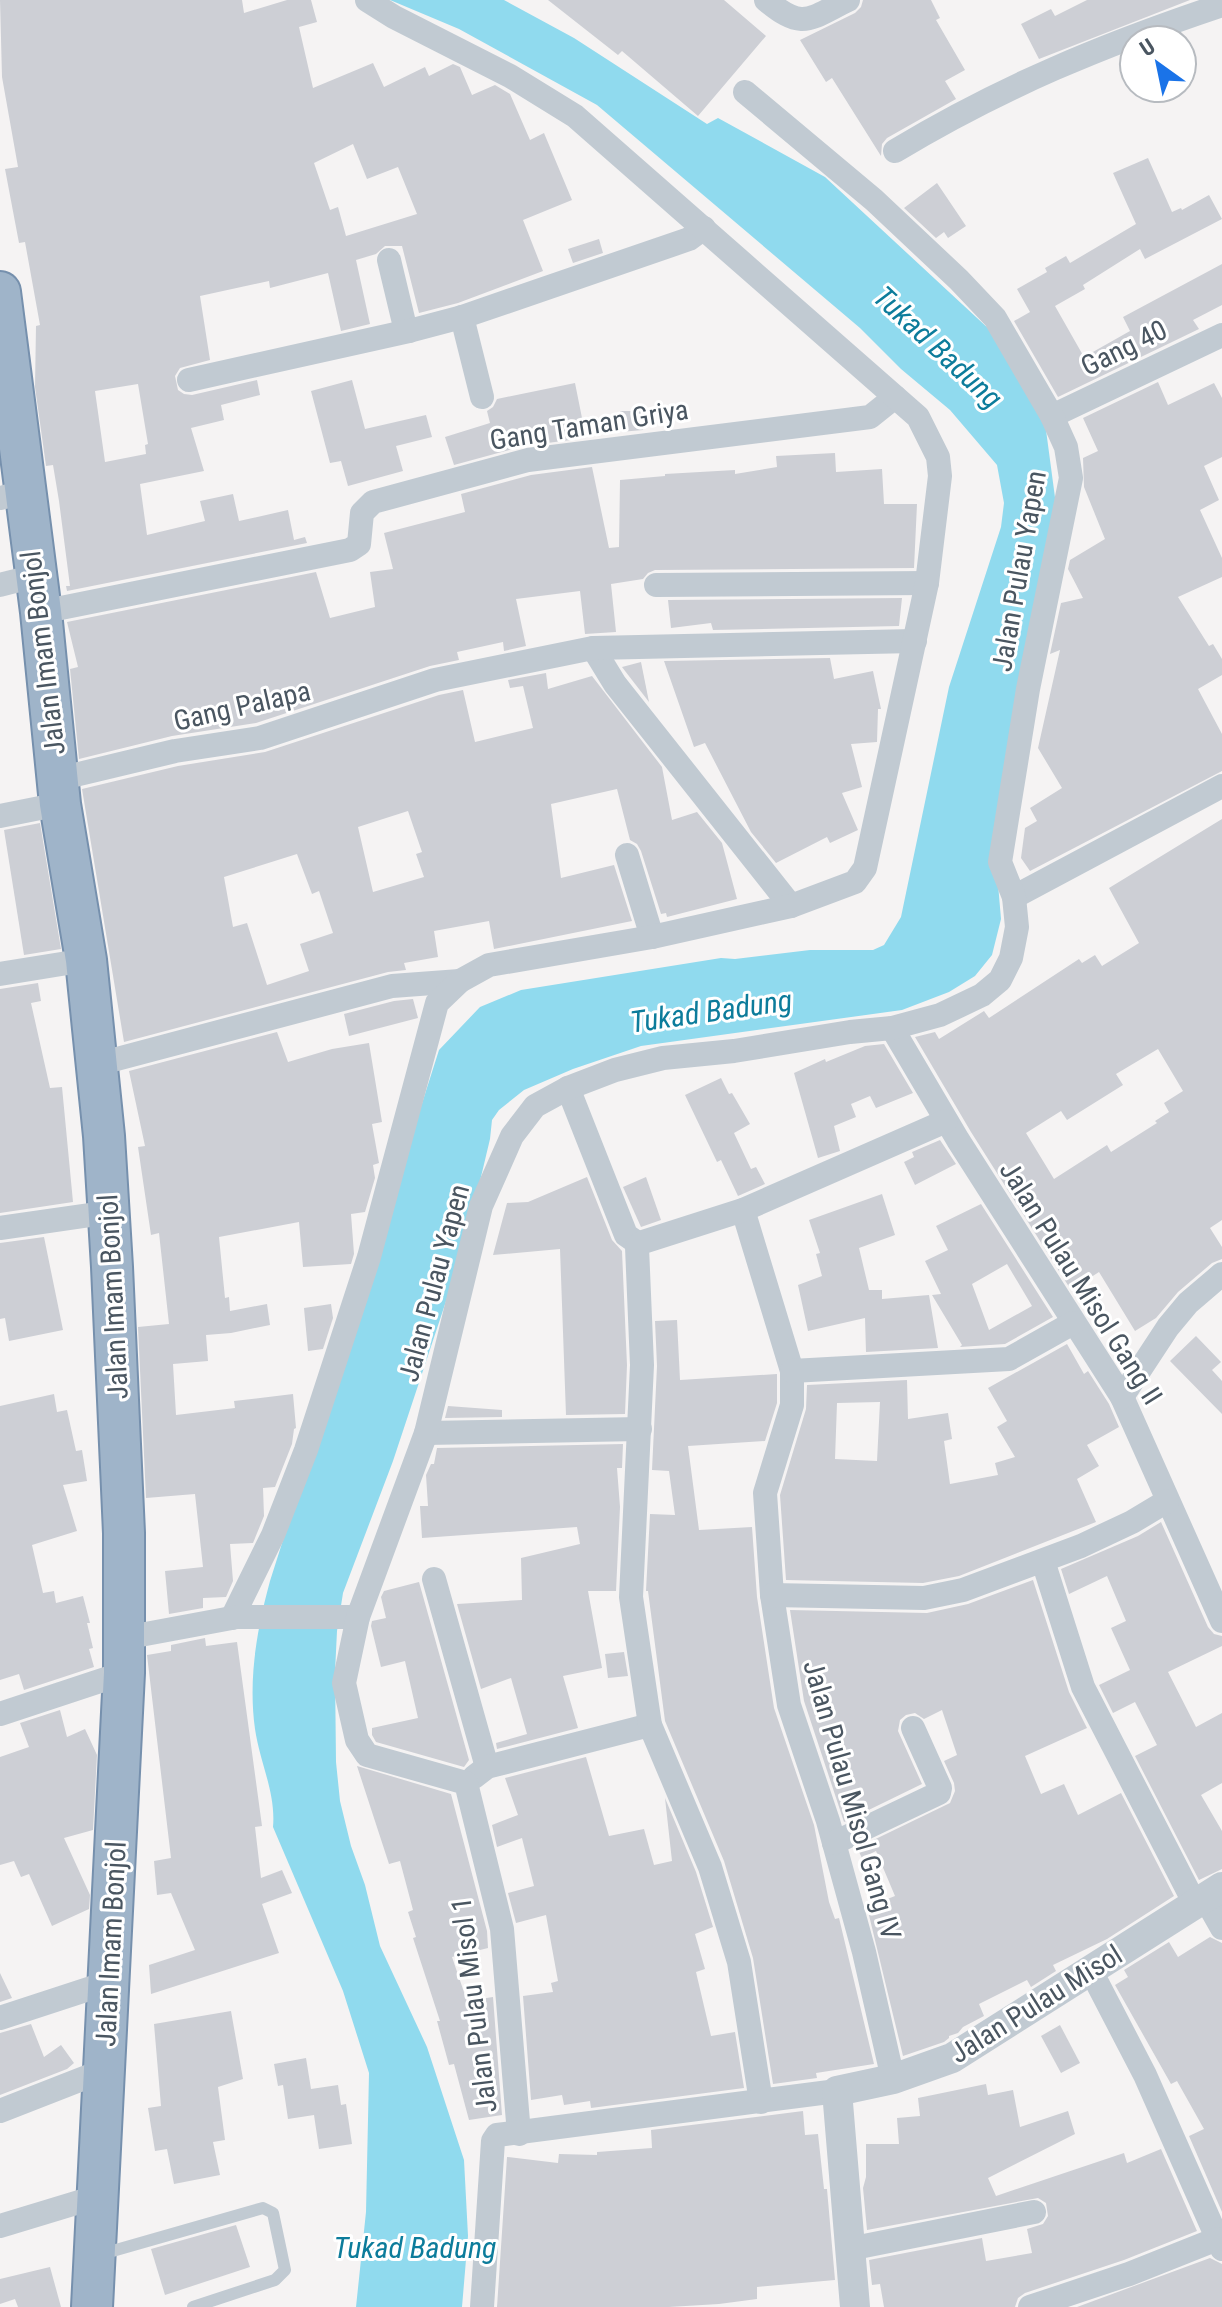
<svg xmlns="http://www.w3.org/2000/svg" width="1222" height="2307" font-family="'Roboto Condensed',sans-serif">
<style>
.water{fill:#90daee}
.building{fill:#cdcfd5;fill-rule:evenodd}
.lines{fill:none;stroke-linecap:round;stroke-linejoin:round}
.trunk-casing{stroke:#7690ad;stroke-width:44}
.service{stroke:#c1cad2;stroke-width:12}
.minor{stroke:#c1cad2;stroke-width:24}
.tertiary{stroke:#c1cad2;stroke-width:30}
.trunk{stroke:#9fb4c9;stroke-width:40}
.labels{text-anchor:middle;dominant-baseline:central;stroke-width:6;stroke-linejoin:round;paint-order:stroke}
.street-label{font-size:28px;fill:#4a5661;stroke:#fff}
.water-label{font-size:30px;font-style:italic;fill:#0c7c9b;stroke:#fff}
</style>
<rect width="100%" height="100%" fill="#f5f3f3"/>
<!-- water -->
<path class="water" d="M390,0H504L574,38L707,124L718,118L825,177L990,330L1044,415L1056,505L995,849L1001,919L992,955L975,976L949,992L902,1010L641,1046L573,1069L524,1090L499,1110L492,1120L490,1139L465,1244L393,1461L343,1593L337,1631L335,1672L336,1762L340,1801L351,1846L365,1885L380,1946L427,2047L464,2160L468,2236L462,2307H356L366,2212L369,2073L343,1991L273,1827C276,1793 260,1763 255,1729C248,1679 257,1629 270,1581L439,1050L480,1007L521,990L721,958L735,959L810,950H873L884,945L901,917L949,687L1001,527L1004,503L997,465L950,410L901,369L860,328L597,105L459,29Z"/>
<!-- building -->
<g class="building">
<path d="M0,0H242L244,13L287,0H311L317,22L299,27L313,88L373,63L384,87L425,67L429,76L453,64L460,67L472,95L495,85L510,94L530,140L544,133L572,200L523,220L543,271L458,303L419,313L402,246H385L376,254L356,260L370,324L341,331L328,273L270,288L269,281L200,296L210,360L180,368L175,376L178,390L184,394L192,395L257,380L260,395L221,405L224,420L191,428L204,471L140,484L147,535L205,521L200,501L233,494L239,521L288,510L294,540L305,537L307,543L67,591L66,586H70L59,501L53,465L46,466L35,387L36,326L40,325L25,242L19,243L5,169L18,167L2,77ZM353,144L367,179L398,167L417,214L346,236L338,207L330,210L314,163ZM138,384L148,444L145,445L146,454L105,462L95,391Z"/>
<path d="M548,0H724L766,36L698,116L622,51L618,55Z"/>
<path d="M863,0H931L940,18L936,20L965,70L945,81L956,99L887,138L882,144L881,156L832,78L826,82L800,40L855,13L861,7Z"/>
<path d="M1087,0H1190L1039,59L1021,24L1051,9L1055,16Z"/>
<path d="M1148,158L1172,212L1181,208L1182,210L1209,195L1222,219L1145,259L1140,249L1083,285L1085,289L1055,306L1084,357L1130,331L1123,317L1222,264V305L1193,320L1199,329L1058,397L1014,321L1030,312L1017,289L1047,272L1045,268L1066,256L1070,263L1136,224L1113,173Z"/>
<path d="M937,183L966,226L948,238L944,232L936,238L904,208Z"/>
<path d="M599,239L603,253L573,263L568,249Z"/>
<path d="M352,380L365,429L426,415L432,437L396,446L403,471L348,486L341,461L330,463L311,391Z"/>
<path d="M1158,382L1168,405L1214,383L1222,398V457L1204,466L1219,500L1200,510L1222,558V577L1178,597L1209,646L1213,644L1222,659V675L1198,689L1222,734V771L1030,871L1021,858L1025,828L1037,821L1030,808L1062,788L1038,748L1060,650L1050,654L1061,603L1083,598L1068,569L1070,560L1105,539L1084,487L1083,458L1098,451L1083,418Z"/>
<path d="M575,383L586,438L524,446L454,465L445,437L490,423L487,411L493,407L497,399Z"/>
<path d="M620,411H644L643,430L620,432Z"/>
<path d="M835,453L836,472L882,469L884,504H917L914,568L655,570L648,573L643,579L611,584L616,632L585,634L580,591L516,599L526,646L504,651L503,642L457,652L459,660L430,666L256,723L172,736L79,759L70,669L78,667L67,622L316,572L330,618L375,607L370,572L393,569L384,533L465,512L461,494L531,475L592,467L609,548L619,547L620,480L665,476V474L735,470V474L777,467L776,456Z"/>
<path d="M902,598L899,626L713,630L711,623L671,628L668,600Z"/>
<path d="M830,658L834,679L873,671L881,709H878L877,742L851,744L862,787L842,793L858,830L830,843L827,837L776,863L751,832L705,743L694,747L664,661Z"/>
<path d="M641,662L649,702L622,667Z"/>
<path d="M546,673L548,689L592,676L662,767L672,820L697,812L722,843L737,899L667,917L666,913L661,914L641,851L637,844L630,840L617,789L551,804L561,878L614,865L632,921L494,949L489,921L434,931L438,957L404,963L406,970L388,972L124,1042L82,789L178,766L265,752L439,695L463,690L475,742L533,728L523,686L510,688L508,680ZM408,811L422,852L416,854L424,877L373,892L358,827ZM297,854L312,894L319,891L333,933L300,944L309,971L267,985L247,923L233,927L224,877Z"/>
<path d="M1222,819V1220L1210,1228L1222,1247V1259L1212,1263L1178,1292L1156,1318L1135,1331L1099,1272L1071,1290L971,1132L915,1037L935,1032L939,1039L984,1011L989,1018L1079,959L1082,963L1095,955L1102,966L1139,943L1109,888ZM1158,1049L1183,1091L1164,1103L1169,1112L1155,1121L1157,1123L1111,1152L1107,1145L1054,1179L1026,1133L1061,1111L1067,1120L1123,1085L1116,1074Z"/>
<path d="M40,823L61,949L24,955L4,830Z"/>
<path d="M38,983L41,1001L31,1003L50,1088L62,1087L73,1202L0,1213V989Z"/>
<path d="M413,999L418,1018L349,1036L344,1014L394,1001Z"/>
<path d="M277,1032L288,1062L332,1049L369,1043L382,1122L372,1124L379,1163L373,1165L375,1178L365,1212L351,1214L354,1254L351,1264L303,1267L299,1222L219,1237L225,1298L229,1297L230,1311L267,1304L270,1325L231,1333L206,1335L208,1361L173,1364L176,1415L235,1408L234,1401L293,1394L296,1428L294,1429L292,1444L275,1487L263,1488L264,1516L253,1543L230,1544L233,1581L226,1597L203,1598V1608L169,1614L165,1571L203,1567L195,1494L146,1498L138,1327L169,1324L159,1233L151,1235L138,1147L145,1146L129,1071Z"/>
<path d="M884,1044L913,1093L876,1108L870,1096L851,1104L856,1117L834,1126L840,1151L818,1158L794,1073L825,1059L826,1062L865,1046Z"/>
<path d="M721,1078L729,1094L732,1093L750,1124L734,1133L751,1169L756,1167L765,1184L738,1196L721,1160L717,1162L685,1095Z"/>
<path d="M940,1140L956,1164L915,1185L904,1162L914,1157L912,1152Z"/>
<path d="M587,1177L612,1240L622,1251L627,1365L625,1414L566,1415L560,1249L493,1255L507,1203L528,1202Z"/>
<path d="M646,1177L661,1220L641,1227L623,1187Z"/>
<path d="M882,1194L895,1235L859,1248L869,1290H882V1299L929,1295L938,1348L866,1352L865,1318L808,1331L798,1285L822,1276L816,1254L820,1253L809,1220Z"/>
<path d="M981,1204L1053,1317L1005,1344L960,1347L962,1345L932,1295L941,1294L925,1261L948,1250L936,1226ZM1007,1264L1032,1306L989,1330L972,1284Z"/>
<path d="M44,1237L63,1330L9,1341L5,1318L0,1319V1243Z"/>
<path d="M331,1304L333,1318L323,1349L308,1351L304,1308Z"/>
<path d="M677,1320L680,1380L777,1374V1403L765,1441L688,1446L699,1530L752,1527L757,1597L774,1708L814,1825L829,1902L835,1919L839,1918L874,2064L816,2073L817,2078L773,2084L753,1958L724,1861L665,1721L648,1591H646L650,1514L675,1515L669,1471L652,1470L657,1366L655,1321Z"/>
<path d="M1196,1336L1221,1362L1212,1370L1222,1381V1414L1170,1361Z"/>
<path d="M1067,1344L1084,1374L1088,1371L1109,1404L1119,1427L1087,1445L1099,1466L1077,1479L1096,1522L959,1576L923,1583L786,1580L780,1495L806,1409L807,1385L907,1380L908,1419L948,1413L952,1439L944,1441L950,1484L998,1475L995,1463L1015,1457L997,1427L1007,1421L988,1388ZM880,1402L877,1461L835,1459L837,1403Z"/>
<path d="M54,1394L57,1412L67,1410L76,1451L82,1450L87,1481L63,1485L77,1531L32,1545L43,1593L54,1591L56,1603L83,1596L90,1623H87L93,1648L89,1649L94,1667L24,1690L19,1674L0,1680V1406Z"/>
<path d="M448,1406L502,1410V1417L445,1418Z"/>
<path d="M623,1444L622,1468H617L620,1507L616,1591H588L602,1668L563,1676L578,1728L497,1749L496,1743L527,1734L511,1678L481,1689L457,1604L522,1600L521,1558L580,1544L577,1527L422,1538L420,1506H428L426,1475L431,1464H434L437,1448Z"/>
<path d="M1161,1522L1208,1627L1214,1634L1222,1636V1646L1168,1672L1196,1727L1222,1713V1783L1201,1795L1222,1831V1869L1199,1880L1135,1756L1157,1745L1135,1702L1113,1713L1099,1685L1130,1670L1111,1628L1126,1621L1107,1576L1069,1594L1061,1569L1138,1536Z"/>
<path d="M1033,1580L1069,1692L1087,1728L1025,1756L1041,1794L1064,1784L1078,1815L1121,1793L1174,1896L1107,1939L1053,1965L1056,1971L1031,1987L1027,1980L979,2004L984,2016L963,2027L958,2033L949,2036V2038L944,2042L903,2056L867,1907L895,1896L876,1851L862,1858L857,1848L950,1803L955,1791L954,1783L944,1761L957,1755L942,1710L924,1719L915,1713L906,1715L900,1720L898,1731L922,1784L844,1822L804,1701L790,1610L927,1613L968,1604Z"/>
<path d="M419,1582L469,1760L464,1767L376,1742L372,1735V1728L418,1718L405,1661L381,1667L371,1626L372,1621L386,1618L381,1597L384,1591Z"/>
<path d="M205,1638L206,1646L237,1642L262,1826L255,1827L261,1878L282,1870L292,1893L262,1904L279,1953L151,1994L149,1965L195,1950L171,1893L157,1895L154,1861L171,1858L147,1655L171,1651V1645Z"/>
<path d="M624,1652L628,1676L608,1678L605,1654Z"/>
<path d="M60,1710L67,1737L85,1729L97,1755L93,1830L64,1838L90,1895L89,1909L52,1926L29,1874L21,1877L14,1861L0,1865V1757L29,1747L20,1723Z"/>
<path d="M586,1757L609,1836L644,1829L654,1865L672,1861L665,1798L696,1872L713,1927L695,1934L705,1969L696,1972L711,2036L735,2032L744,2088L591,2108L590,2101L564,2105L562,2095L531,2100L523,1996L553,1992L551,1983L558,1981L546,1915L516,1923L508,1893L534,1886L522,1838L497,1847L492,1825L518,1815L505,1778Z"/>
<path d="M357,1766L451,1794L487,1931L488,1948L452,1957L467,2001L493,1997L502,2115L469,2120L454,2064L449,2065L437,2021H440L413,1938L416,1937L408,1912L413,1910L400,1861L389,1864Z"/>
<path d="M1210,1937L1222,1943V2212L1189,2136L1204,2129L1177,2081L1171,2084L1115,1985L1128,1977L1124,1970L1169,1942L1178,1957Z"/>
<path d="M0,1973L12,1998L0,2002Z"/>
<path d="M231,2011L243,2079L218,2087L225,2140L213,2142L220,2175L174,2184L167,2149L155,2151L148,2108L161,2106L154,2024Z"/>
<path d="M31,2024L44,2057L61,2045L74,2063L67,2069L0,2095V2033Z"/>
<path d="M1060,2025L1080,2063L1061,2073L1041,2036Z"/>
<path d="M306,2058L311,2089L338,2085L341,2105L346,2104L352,2144L319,2149L314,2115L288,2119L283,2085L278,2086L274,2064Z"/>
<path d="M986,2084L988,2095L1013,2090L1020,2127L1068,2111L1075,2134L988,2178L996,2196L1124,2153L1127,2163L1161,2149L1197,2231L1124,2260L1025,2293L1018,2298L1015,2307H884L880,2284L872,2285L869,2260L982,2238L986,2261L1032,2253L1027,2229L1043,2224L1048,2216L1046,2203L1038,2198L867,2230L863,2188L866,2177V2144H899L897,2118L920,2116L918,2098Z"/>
<path d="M803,2111L805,2135L818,2134L824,2189H827L835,2280L757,2287V2299L719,2304L669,2307H497L507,2157L558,2163L559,2154L597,2155V2152L652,2148L651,2130Z"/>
<path d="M236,2225L250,2267L165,2295L151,2249Z"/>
<path d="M1210,2258L1222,2264V2307H1077Z"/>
<path d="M50,2267L61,2307H18L15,2299L0,2304V2279Z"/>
</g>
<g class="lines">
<defs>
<path id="trunk" d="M0,292L41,612L60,804L86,960L104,1136L112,1267L124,1533V1673L92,2307"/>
</defs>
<!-- trunk casing -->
<use href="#trunk" class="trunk-casing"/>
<!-- service -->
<path class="service" d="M102,2254L263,2208L273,2213L285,2270L275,2280L193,2307"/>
<!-- minor -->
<g class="minor">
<path d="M766,0C803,31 809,19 848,0"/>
<path d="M895,151C1001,87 1105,44 1222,5"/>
<path d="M389,260L405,327L409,331"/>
<path d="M462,317L482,397"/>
<path d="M189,380L409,331L462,317L689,239L704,228"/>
<path d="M1052,416L1222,335"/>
<path d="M0,498L24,492"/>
<path d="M0,585L35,576"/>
<path d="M656,585L927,583"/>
<path d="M41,612L350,550L359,544L362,513L373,502L528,460L870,417L895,397"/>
<path d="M593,648L615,684L791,906"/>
<path d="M58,779L175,751L260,738L435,680L593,648L915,641"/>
<path d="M0,816L60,804"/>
<path d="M627,855L652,937"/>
<path d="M1014,897L1222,786"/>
<path d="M0,974L86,960"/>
<path d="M892,1028L958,1140L1122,1397L1222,1621"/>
<path d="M98,1064L392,986L460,981"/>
<path d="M568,1088L626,1235L639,1244"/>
<path d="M743,1210L792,1371V1405L765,1493L772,1595L789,1705L828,1821L864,1952L893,2079"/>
<path d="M0,1228L110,1212"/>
<path d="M792,1371L1009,1359L1073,1323"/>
<path d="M1122,1397L1168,1327L1188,1303L1222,1274"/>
<path d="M426,1433L640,1429"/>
<path d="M1043,1561L1083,1687L1195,1904"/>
<path d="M434,1579L487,1767"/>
<path d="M772,1595L924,1598L963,1590L1081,1546L1132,1522L1167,1501"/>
<path d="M232,1618L273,1535L306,1450L369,1257L437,1003L460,981L489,965L652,937L791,906L855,882L865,868L927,583L940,476L938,457L918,417L575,116L510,76L394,17L367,0"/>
<path d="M124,1638L237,1617H358"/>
<path d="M0,1714L124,1673"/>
<path d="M474,1777L487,1767L650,1725"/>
<path d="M834,1843L939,1793L940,1788L913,1728"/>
<path d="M1205,1898L1222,1928"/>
<path d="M1091,1971L1145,2075L1222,2249"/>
<path d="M0,2018L110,1982"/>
<path d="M761,2102L739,1962L710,1867L650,1725L631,1597L642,1365L637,1247L643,1242L743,1210L946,1121"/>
<path d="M0,2111L105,2070"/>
<path d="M519,2134L502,1929L466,1783L367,1755L357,1740L344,1683L358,1617L426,1433L481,1206L512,1136L535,1106L568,1088L615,1070L663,1058L734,1051L850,1032L892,1028L940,1015L982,995L1000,980L1011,958L1017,927L1014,897L1000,862L1028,689L1071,478L1066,447L1052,416L995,318L959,280L874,200L745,92"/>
<path d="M0,2226L99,2196"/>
<path d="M849,2249L1034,2212"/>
<path d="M482,2307L493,2141L497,2135L837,2091"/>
<path d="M1030,2307L1129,2274L1217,2239"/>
</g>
<!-- tertiary -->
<path class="tertiary" d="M855,2307L837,2091L893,2079L952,2058L1222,1887"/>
<!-- trunk -->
<use href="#trunk" class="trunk"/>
</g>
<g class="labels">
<!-- street labels -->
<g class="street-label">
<text transform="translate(1124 348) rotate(-26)">Gang 40</text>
<text transform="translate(589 425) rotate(-9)">Gang Taman Griya</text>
<text transform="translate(1019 571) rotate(-80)">Jalan Pulau Yapen</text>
<text transform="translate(43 653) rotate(-97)">Jalan Imam Bonjol</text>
<text transform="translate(242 706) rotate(-13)">Gang Palapa</text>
<text transform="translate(434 1283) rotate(-75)">Jalan Pulau Yapen</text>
<text transform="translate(1081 1283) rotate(58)">Jalan Pulau Misol Gang II</text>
<text transform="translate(113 1297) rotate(-93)">Jalan Imam Bonjol</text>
<text transform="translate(852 1800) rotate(74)">Jalan Pulau Misol Gang IV</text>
<text transform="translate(111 1944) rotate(-87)">Jalan Imam Bonjol</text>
<text transform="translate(1036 2004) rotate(-32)">Jalan Pulau Misol</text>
<text transform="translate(474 2005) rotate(-97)">Jalan Pulau Misol 1</text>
</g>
<!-- water labels -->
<g class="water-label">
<text transform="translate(938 347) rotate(43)">Tukad Badung</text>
<text transform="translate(711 1011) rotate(-8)">Tukad Badung</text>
<text x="415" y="2247">Tukad Badung</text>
</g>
</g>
<!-- north arrow -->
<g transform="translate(1158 64) rotate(327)"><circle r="38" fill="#ffffff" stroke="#b7bbc0" stroke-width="2"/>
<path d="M0-6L14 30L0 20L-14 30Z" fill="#1a73e8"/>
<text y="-12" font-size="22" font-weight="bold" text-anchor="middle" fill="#4a5661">U</text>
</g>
</svg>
